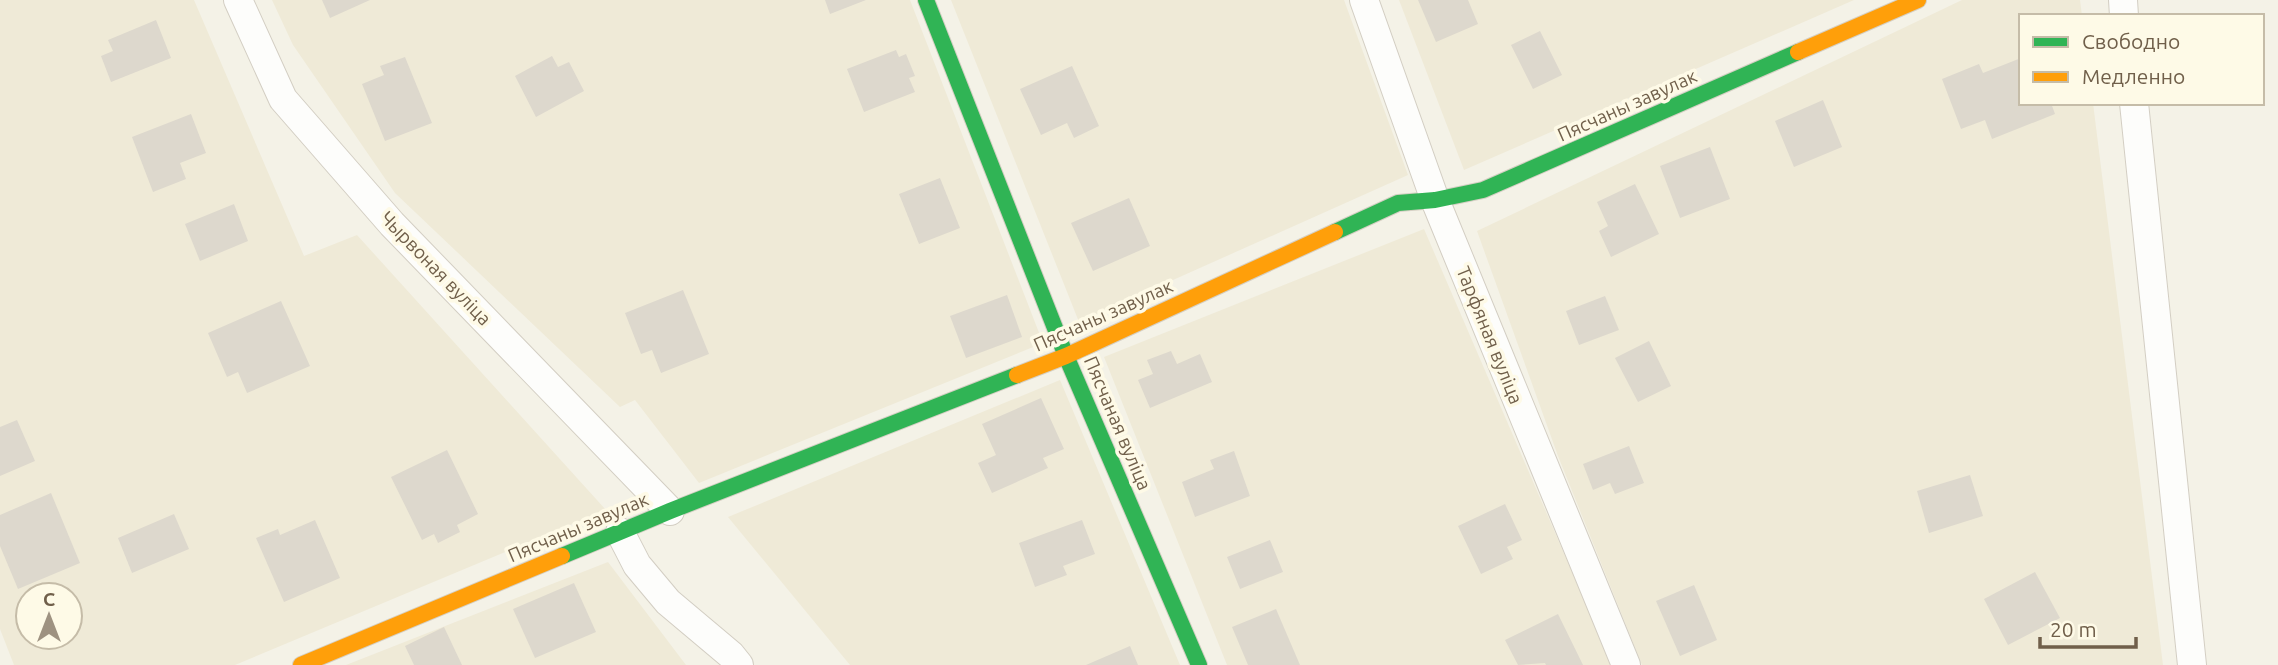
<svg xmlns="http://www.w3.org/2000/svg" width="2278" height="665" font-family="Ubuntu,sans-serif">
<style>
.residential{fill:#efead7;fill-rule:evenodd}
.building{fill:#ddd8cd}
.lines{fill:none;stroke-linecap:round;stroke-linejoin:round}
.street-casing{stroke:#d3cec3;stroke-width:30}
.fast-casing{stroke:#d5cfc3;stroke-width:18}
.slow-casing{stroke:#d5cfc3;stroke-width:18}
.street{stroke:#fdfdfb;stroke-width:28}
.fast{stroke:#30b455;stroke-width:16}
.slow{stroke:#ff9f0a;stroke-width:16}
.labels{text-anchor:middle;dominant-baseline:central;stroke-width:7;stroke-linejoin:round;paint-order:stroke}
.street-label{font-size:19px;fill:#705f4a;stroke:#fefae7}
</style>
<rect width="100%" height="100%" fill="#f4f2e7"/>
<!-- residential -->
<g class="residential">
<path d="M0,0H194L304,256L357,235L606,510L235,665H14L0,629ZM28,595H70V637H28Z"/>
<path d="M272,0H910L1043,343L699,483L635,400L620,407L395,193L293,45Z"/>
<path d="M951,0H1344L1408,175L1079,322Z"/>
<path d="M1399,0H1854L1464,170Z"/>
<path d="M1962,0H2080L2082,16H2021V103H2093L2163,665H1642L1558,456L1477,231Z"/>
<path d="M1424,229L1597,630L1610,665H1227L1104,357Z"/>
<path d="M1060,380L1180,665H850L728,517Z"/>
<path d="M608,562L686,665H346Z"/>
</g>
<!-- building -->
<g class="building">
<path d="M322,0H370L330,18Z"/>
<path d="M825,0H866L830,14Z"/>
<path d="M1418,0H1468L1478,24L1436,42Z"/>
<path d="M156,20L171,58L111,82L101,56L113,51L108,40Z"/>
<path d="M1540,31L1562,75L1533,89L1511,45Z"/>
<path d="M896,50L899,57L906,54L915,76L909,78L915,92L864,112L847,69Z"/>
<path d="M552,56L558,67L569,62L584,91L536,117L515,76Z"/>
<path d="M405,57L432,123L385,141L362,84L384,75L380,66Z"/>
<path d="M2021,58V103H2051L2055,114L1992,139L1985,120L1961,129L1942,79L1979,64L1983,73Z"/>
<path d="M1072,66L1099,126L1074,138L1067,123L1041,135L1020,89Z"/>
<path d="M1823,100L1842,147L1794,167L1775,121Z"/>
<path d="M191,114L206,153L180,163L186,179L153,192L132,137Z"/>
<path d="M1710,147L1730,199L1680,218L1660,166Z"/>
<path d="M940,178L960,228L919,244L899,194Z"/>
<path d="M1635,184L1659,234L1611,257L1599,231L1608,226L1597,202Z"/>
<path d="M1129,198L1150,246L1093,271L1071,223Z"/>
<path d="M234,204L248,241L200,261L185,224Z"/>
<path d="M683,290L709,354L661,373L652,350L641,354L625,313Z"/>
<path d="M1007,295L1022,337L966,358L950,316Z"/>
<path d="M1605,296L1619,330L1579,345L1566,311Z"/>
<path d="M281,301L310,366L247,393L238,372L227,377L208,333Z"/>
<path d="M1649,341L1671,386L1638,402L1615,358Z"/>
<path d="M1171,351L1177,364L1200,354L1212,382L1150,408L1138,380L1153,374L1147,360Z"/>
<path d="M1041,398L1064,449L1043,458L1048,468L992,493L978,463L996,455L982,424Z"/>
<path d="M17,420L35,461L0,476V427Z"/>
<path d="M1629,446L1644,483L1615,494L1610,483L1593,490L1583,464Z"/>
<path d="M447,450L478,514L457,525L460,532L438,543L434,534L422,540L391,477Z"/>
<path d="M1234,451L1250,496L1195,517L1182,482L1214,469L1210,460Z"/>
<path d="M1970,475L1983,516L1929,533L1917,491Z"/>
<path d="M51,493L80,563L18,589L0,546V515Z"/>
<path d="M1505,504L1522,540L1507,547L1513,559L1481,574L1458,526Z"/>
<path d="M174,514L189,549L132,573L118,538Z"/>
<path d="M315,520L340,578L284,602L256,538L278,529L280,535Z"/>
<path d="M1082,520L1095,554L1063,566L1067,575L1035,587L1019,543Z"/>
<path d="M1270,540L1283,572L1240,589L1227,557Z"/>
<path d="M2035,572L2060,618L2008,645L1984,599Z"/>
<path d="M574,583L596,632L535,658L513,609Z"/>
<path d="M1694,585L1717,640L1680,656L1656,601Z"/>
<path d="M1276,609L1300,665H1248L1232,627Z"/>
<path d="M1558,614L1583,665H1546L1545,663L1518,665L1505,640Z"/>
<path d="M444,627L462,665H414L405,646Z"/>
<path d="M1130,646L1138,665H1086Z"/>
</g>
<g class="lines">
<defs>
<g id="street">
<path d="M238,0L283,99L392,224L670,511"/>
<path d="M1364,0L1435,200L1626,665"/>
<path d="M2123,0L2124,16"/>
<path d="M2134,103L2192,665"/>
<path d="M620,532L637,565L668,602L731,655L739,665"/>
</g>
<g id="fast">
<path d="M926,0L1066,356L1199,665"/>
<path d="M1335,232L1398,203L1435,200L1483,190L1798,52"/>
<path d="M562,556L670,511L1017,375"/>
</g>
<g id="slow">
<path d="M1798,52L1918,0"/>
<path d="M1017,375L1066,356L1335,232"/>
<path d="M301,665L562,556"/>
</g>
</defs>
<!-- street casing -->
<use href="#street" class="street-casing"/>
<!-- fast casing -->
<use href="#fast" class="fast-casing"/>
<!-- slow casing -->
<use href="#slow" class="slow-casing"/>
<!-- street -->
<use href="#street" class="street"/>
<!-- fast -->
<use href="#fast" class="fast"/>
<!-- slow -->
<use href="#slow" class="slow"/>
</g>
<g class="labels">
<!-- street labels -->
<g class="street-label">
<text transform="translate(1627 105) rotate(-24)">Пясчаны завулак</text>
<text transform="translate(436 268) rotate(46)">Чырвоная вуліца</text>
<text transform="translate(1103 315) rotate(-24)">Пясчаны завулак</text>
<text transform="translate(1490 335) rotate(68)">Тарфяная вуліца</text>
<text transform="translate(1118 423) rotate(67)">Пясчаная вуліца</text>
<text transform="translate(578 527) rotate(-23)">Пясчаны завулак</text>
</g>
</g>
<!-- legend -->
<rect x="2019" y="14" width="245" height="91" fill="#fefae7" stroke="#c5bca8" stroke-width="2"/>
<rect x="2033" y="37" width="35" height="10" fill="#30b455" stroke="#c5bca8" stroke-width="2"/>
<text x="2082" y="49" font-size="21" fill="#705f4a">Свободно</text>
<rect x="2033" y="72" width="35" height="10" fill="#ff9f0a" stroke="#c5bca8" stroke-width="2"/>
<text x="2082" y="84" font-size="21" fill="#705f4a">Медленно</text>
<!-- north arrow -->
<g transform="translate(49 616)"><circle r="33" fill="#fefae7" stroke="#c5bca8" stroke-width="2"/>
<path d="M0-5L12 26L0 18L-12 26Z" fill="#9e9281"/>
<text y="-10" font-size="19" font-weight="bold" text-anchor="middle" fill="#705f4a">С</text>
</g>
<!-- scale -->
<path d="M2040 637v10h96v-10" fill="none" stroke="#705f4a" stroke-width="3.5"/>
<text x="2050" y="637" font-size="21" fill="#705f4a" stroke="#fefae7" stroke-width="5" paint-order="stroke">20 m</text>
</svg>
